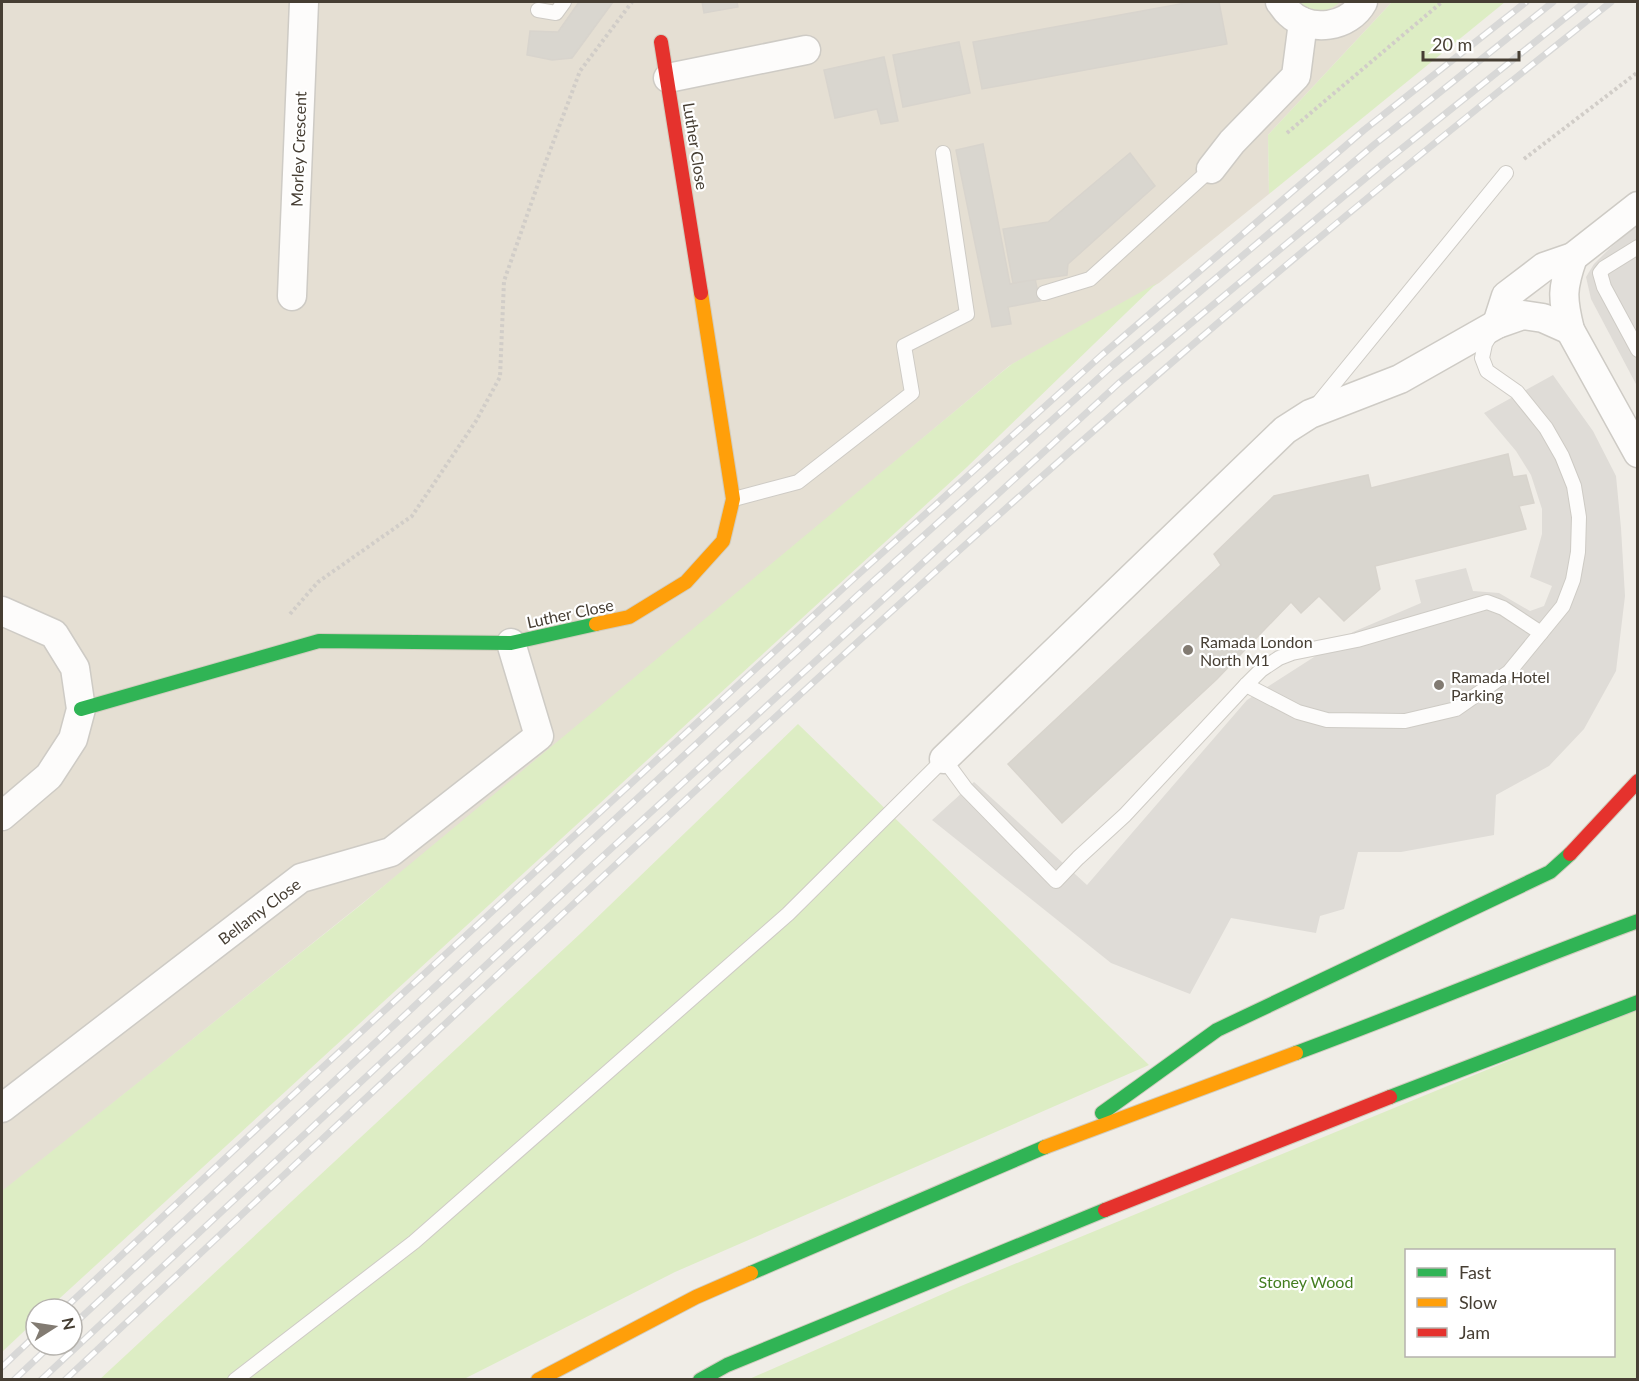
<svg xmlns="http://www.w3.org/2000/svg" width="1639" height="1381" font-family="Lato,sans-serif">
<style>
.residential{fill:#e5dfd3}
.green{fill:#ddedc4;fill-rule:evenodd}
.parking{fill:#dfdcd7}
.building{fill:#d9d6cf;stroke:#d8d4cd;stroke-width:1.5}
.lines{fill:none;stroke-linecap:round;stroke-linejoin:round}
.lane-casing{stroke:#cecbc5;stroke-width:16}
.street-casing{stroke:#cecbc5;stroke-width:31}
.fast-casing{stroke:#d1ccbe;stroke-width:16}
.slow-casing{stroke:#d1ccbe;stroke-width:16}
.jam-casing{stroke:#d1ccbe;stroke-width:16}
.path{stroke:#d1cdc8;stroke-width:4;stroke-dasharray:3 3;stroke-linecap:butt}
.lane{stroke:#fdfcfb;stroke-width:14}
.street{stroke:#fdfcfb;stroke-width:28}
.fast{stroke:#30b455;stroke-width:14}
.slow{stroke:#ff9f0a;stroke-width:14}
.jam{stroke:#e5322d;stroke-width:14}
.rail-casing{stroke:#d8d8d7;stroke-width:7}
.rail{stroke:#fff;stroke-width:4.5;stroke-dasharray:14;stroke-linecap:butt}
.poi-dot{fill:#827b72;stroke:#fff;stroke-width:2}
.labels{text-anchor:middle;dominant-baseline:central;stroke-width:4.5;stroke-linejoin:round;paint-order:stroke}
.street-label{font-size:16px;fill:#463e33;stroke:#fff}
.poi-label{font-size:16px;fill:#463e33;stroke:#fff;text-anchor:start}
.park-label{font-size:16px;fill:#447e20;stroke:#fff}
</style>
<rect width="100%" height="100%" fill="#f0ede7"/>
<!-- residential -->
<path class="residential" d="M2,2H1392L1268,135L1269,194L1159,283L1009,366L480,809L2,1192Z"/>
<!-- green -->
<g class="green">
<path d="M1296,2H1340C1326,14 1311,14 1296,2Z"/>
<path d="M1392,2H1505L1269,194L1268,135Z"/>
<path d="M1157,283L967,467L48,1309H36V1320L2,1352V1191L362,904L1002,372L1012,364Z"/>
<path d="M798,724L1149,1065L675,1272L464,1379L99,1380L581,933Z"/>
<path d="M1637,1008V1379L747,1380L961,1286ZM1406,1250H1614V1356H1406Z"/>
</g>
<!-- parking -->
<g class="parking">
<path d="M1637,225V386L1591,299L1586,277L1594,264L1609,249Z"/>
<path d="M1553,375L1593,431L1616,476L1621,528L1625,596L1616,671L1584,729L1549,766L1496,795L1494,835L1401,852H1358L1344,909L1320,916L1316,933L1231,918L1190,994L1111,963L932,820L974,782L1087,885L1247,700L1353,632L1421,603L1415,580L1466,568L1473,591L1499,593L1530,611L1544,606L1552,586L1530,577L1542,534V509L1531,475L1516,451L1484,413Z"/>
</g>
<!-- building -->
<g class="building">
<path d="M579,2H613L572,58L552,60L527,55L530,31L558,32Z"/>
<path d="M702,2H737L738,7L704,13Z"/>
<path d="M1191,2H1219L1227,44L982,89L973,42Z"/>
<path d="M959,42L970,93L903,107L893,55Z"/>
<path d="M884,57L898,121L881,124L877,109L835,118L824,70Z"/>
<path d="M983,144L1010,284L1035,279L1040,301L1008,307L1011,324L992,327L956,150Z"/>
<path d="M1130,153L1155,186L1068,264L1067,275L1013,283L1003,229L1048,222Z"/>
<path d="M1508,454L1513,477L1526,475L1534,503L1519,506L1526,529L1375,566L1380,589L1344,621L1319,596L1301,613L1291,602L1217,679L1062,823L1008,764L1221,565L1214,554L1274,496L1368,475L1371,488Z"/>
</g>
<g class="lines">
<defs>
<g id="lane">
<path d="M538,10L556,13L564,2"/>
<path d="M1638,247L1604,268L1600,273L1604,287L1638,350"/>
<path d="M1044,293L1090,279L1211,169"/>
<path d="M1316,406L1506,173"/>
<path d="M734,499L798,482L912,393L904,346L967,314L943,153"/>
<path d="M1246,685L1298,712L1327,720L1405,721L1456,709L1509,672L1563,606L1573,580L1578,552L1579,517L1574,486L1562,456L1546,428L1517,392L1487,371L1482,358L1485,344L1491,334"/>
<path d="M235,1380L414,1242L788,914L944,759L966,789L1056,881L1078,858L1125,815L1246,685L1261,670L1279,658L1292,653L1357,640L1487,602L1503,608L1541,633"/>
</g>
<g id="street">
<path d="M1280,2C1283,5 1285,10 1289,13C1310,33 1349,28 1363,2"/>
<path d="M668,78L806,50"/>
<path d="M1211,169L1232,142L1296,76L1303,22"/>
<path d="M1573,257C1562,288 1562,298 1570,330L1638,453"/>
<path d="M292,296L304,2"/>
<path d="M1497,324L1506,296L1544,267L1573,257L1638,206"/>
<path d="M2,611L54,634L75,668L81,709L73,739L49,776L2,816"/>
<path d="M944,759L1285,430L1310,414L1400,379L1497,324L1523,315L1543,318L1570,330"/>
<path d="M2,1108L301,878L391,852L539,736L511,643"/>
</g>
<g id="fast">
<path d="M81,709L319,641L511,643L596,624"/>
<path d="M1296,1053C1410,1011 1523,963 1638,921"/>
<path d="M1390,1097L1638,1002"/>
<path d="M1102,1113L1217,1030L1550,872L1570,854"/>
<path d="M751,1273L1045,1147"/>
<path d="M700,1380L727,1365L1105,1210"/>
</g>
<g id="slow">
<path d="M596,624L629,617L686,582L723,541L733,499L701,293"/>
<path d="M1045,1147L1296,1053"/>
<path d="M538,1380L696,1297L751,1273"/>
</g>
<g id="jam">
<path d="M661,42L701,293"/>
<path d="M1570,854L1638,781"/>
<path d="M1105,1210L1390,1097"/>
</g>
</defs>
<!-- lane casing -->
<use href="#lane" class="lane-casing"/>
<!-- street casing -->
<use href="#street" class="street-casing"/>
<!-- fast casing -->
<use href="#fast" class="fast-casing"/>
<!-- slow casing -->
<use href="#slow" class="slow-casing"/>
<!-- jam casing -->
<use href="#jam" class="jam-casing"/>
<!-- path -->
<g class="path">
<path d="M1287,133L1442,2"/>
<path d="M1524,159L1638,72"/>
<path d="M290,614L318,582L412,516L476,421L500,377L504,281L545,164L580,71L632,2"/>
</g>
<!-- lane -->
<use href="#lane" class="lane"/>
<!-- street -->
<use href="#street" class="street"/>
<!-- fast -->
<use href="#fast" class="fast"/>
<!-- slow -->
<use href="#slow" class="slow"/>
<!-- jam -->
<use href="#jam" class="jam"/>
<defs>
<g id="rail">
<path d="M64,1309L310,1079L851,581L1103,354L1364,130L1526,2"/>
<path d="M72,1326L589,843L859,594L1113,365L1375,144L1553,2"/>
<path d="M2,1367L36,1335"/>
<path d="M14,1380L51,1345"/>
<path d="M41,1380L602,857L1119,383L1385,162L1585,2"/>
<path d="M65,1380C418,1051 766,717 1130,399C1286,262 1448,131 1611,2"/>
</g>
</defs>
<!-- rail casing -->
<use href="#rail" class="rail-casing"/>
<!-- rail -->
<use href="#rail" class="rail"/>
</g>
<!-- markers -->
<g class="poi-dot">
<circle cx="1188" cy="650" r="6"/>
<circle cx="1439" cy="685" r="6"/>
</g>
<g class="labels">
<!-- street labels -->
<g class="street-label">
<text transform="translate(696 146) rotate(81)">Luther Close</text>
<text transform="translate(298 149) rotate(-88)">Morley Crescent</text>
<text transform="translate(570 613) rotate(-12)">Luther Close</text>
<text transform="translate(259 911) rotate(-37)">Bellamy Close</text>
</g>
<!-- poi labels -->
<g class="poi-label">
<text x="1200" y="641">Ramada London<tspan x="1200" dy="18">North M1</tspan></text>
<text x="1451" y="676">Ramada Hotel<tspan x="1451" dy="18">Parking</tspan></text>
</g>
<!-- park labels -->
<g class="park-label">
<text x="1306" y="1281">Stoney Wood</text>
</g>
</g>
<!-- border -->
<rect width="1639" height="1381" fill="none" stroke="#463e33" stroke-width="6"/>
<!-- legend -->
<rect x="1405" y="1249" width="210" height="108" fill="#ffffff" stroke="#b5b2ad" stroke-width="1.5"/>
<rect x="1417" y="1268" width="30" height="9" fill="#30b455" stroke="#b5b2ad" stroke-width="1.5"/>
<text x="1459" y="1279" font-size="18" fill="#463e33">Fast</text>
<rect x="1417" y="1298" width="30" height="9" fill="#ff9f0a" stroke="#b5b2ad" stroke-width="1.5"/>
<text x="1459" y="1309" font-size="18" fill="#463e33">Slow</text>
<rect x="1417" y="1328" width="30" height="9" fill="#e5322d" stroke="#b5b2ad" stroke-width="1.5"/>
<text x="1459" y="1339" font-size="18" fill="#463e33">Jam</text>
<!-- north arrow -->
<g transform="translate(54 1327) rotate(78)"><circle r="28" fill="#ffffff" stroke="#b5b2ad" stroke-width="1.5"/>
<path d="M0-4.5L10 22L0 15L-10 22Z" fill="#827b72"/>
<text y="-9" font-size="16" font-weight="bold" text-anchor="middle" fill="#463e33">N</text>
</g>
<!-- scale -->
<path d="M1423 51v9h96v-9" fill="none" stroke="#463e33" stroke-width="3"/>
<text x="1432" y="51" font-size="18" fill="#463e33" stroke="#ffffff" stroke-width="4.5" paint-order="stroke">20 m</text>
</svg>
